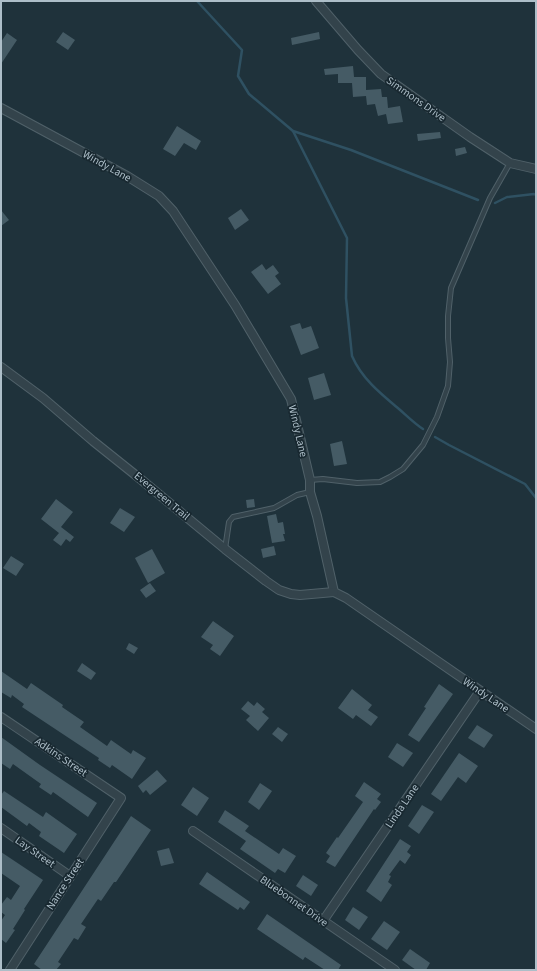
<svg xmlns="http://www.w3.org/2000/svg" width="537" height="971" font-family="'Source Sans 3',sans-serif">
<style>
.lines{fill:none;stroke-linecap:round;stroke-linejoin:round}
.stream{stroke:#2f5162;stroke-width:2.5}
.building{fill:#455b65}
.lane-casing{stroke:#506169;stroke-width:6}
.street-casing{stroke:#506169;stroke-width:10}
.lane{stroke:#33434b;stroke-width:4}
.street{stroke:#33434b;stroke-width:8}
.labels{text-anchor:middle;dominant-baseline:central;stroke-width:3.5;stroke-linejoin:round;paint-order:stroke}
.street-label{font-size:11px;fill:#adbec8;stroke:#182830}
</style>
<rect width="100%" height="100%" fill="#1f323b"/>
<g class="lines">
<!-- stream -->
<g class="stream">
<path d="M197,1L242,50L238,76L249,94L293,131L351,150L478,200"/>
<path d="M293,131L347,238L346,298L352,356C362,379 381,394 399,409C407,416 415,424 423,429"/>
<path d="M495,203L507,197L534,194L536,195"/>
<path d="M435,437L449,445L525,484L536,498"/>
</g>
</g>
<!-- building -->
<g class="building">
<path d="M63,32L75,40L68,50L56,42Z"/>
<path d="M319,32L320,39L292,45L291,38Z"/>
<path d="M7,33L17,40L1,64V42Z"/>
<path d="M353,66L354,77H366V90L381,89L382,97H387L388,108L400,106L403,122L388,124L386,114L378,116L375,104L367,105L366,96L353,97L352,83H338V74L325,75L324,69Z"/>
<path d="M177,126L201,141L196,150L184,143L175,156L163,149Z"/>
<path d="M440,132L441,138L418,141L417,134Z"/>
<path d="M465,147L467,153L456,156L455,149Z"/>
<path d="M241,209L249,220L235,230L228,218Z"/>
<path d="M1,210L9,220L1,226Z"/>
<path d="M262,264L266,270L273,265L279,273L275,276L281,284L268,294L251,272Z"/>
<path d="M300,323L302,329L311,326L319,348L301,355L290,326Z"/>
<path d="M324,373L331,395L314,400L308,378Z"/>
<path d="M342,441L347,464L334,466L330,444Z"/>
<path d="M56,499L73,512L61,527L74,537L70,542L66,539L61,546L53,540L59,533L41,519Z"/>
<path d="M254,499L255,507L247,508L246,500Z"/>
<path d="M120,508L135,517L124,532L110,523Z"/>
<path d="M276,514L278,523L283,522L285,534H283L285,541L272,543L267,516Z"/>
<path d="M274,546L276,555L263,558L261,549Z"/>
<path d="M152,549L165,573L148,583L135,558Z"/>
<path d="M11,556L24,564L16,576L3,568Z"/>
<path d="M150,583L156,591L146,598L140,590Z"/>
<path d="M213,621L234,636L220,656L210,649L213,645L201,637Z"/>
<path d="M129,643L138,648L134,654L126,649Z"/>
<path d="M82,663L96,673L91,680L77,671Z"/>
<path d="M1,671L27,689L31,683L63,705L62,707L84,722L80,727L107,746L111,740L131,754L133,750L146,758L132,779L112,765L110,768L98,760L99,758L22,707L24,704L12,695L11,698L1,692Z"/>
<path d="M439,684L453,694L419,742L408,735L426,708L424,707Z"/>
<path d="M352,689L372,705L368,710L378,717L371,726L356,715L353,719L338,708Z"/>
<path d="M248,701L254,706L257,702L265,709L262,712L269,718L258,731L246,720L250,716L241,709Z"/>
<path d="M477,725L493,735L484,748L468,738Z"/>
<path d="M278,727L288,734L282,742L272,734Z"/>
<path d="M1,737L40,765L97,803L88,817L53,792L51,795L39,787L41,784L13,764L10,769L1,763Z"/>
<path d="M397,743L413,753L403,767L388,757Z"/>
<path d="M459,753L478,766L466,783L458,777L441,801L431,794Z"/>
<path d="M157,770L167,781L150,795L146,790L143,793L138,786Z"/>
<path d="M364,782L381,794L377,799L381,802L375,810L374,809L335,867L326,862L330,856L326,853L337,837L338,838L363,802L355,796Z"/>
<path d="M260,783L272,791L259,810L248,802Z"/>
<path d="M193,787L209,798L197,816L181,805Z"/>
<path d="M4,791L43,817L46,812L77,834L64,853L39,836L41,832L29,823L27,826L1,807V795Z"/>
<path d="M422,805L434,812L419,834L408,826Z"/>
<path d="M225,810L249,826L245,831L279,854L283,848L296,856L285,873L278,869L275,873L240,849L246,841L218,822Z"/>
<path d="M131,816L151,830L116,882H114L101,901L98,899L81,924L86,927L78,940L74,938L58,962L61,964L56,970H42L34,964Z"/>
<path d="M400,839L411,846L407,852L411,855L405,864L400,860L389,875L391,876L388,882L392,885L381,902L366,891Z"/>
<path d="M169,848L174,863L161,866L157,851Z"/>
<path d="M1,852L43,880L24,909L25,910L13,929L15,930L6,943L1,939V921L5,915L1,912V905L7,897L11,900L20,886L1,873Z"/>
<path d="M207,872L250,902L244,910L240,907L238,910L199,884Z"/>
<path d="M303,875L318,885L311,896L296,886Z"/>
<path d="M353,907L368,917L359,930L345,920Z"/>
<path d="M267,914L341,965L338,970H325L305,957L303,960L257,929Z"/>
<path d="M384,921L400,932L387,950L371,939Z"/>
<path d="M410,949L430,963L426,970H416L402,960Z"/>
</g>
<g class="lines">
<defs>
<g id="lane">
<path d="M310,480L323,479L357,483L380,482L390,477L403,469L423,445L437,417L448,386L450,362L448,338V316L451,288L490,198L510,163"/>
<path d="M225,549L229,522L233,517L274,508L297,495L310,492"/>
</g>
<g id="street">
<path d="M316,1L358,50L381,74L470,137L510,163L536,169"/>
<path d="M1,108L127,176L159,196L173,211L235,305L291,399L310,480V492L317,516L334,592L346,598L536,729"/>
<path d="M1,367L43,398L93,441L138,477L225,549L266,581L279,590L291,594L300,595L334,592"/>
<path d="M1,717L121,798L10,970"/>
<path d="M1,828L70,876"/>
<path d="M193,831L395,970"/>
<path d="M323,921L480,691"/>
</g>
</defs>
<!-- lane casing -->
<use href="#lane" class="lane-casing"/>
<!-- street casing -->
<use href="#street" class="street-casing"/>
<!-- lane -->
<use href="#lane" class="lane"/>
<!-- street -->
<use href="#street" class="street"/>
</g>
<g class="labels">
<!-- street labels -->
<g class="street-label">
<text transform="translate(416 99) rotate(35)">Simmons Drive</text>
<text transform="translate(107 166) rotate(29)">Windy Lane</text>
<text transform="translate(298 431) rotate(77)">Windy Lane</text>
<text transform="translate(162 496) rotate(40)">Evergreen Trail</text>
<text transform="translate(486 695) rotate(34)">Windy Lane</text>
<text transform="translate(61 757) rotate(34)">Adkins Street</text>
<text transform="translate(402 806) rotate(-56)">Linda Lane</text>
<text transform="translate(35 852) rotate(35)">Lay Street</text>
<text transform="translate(65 884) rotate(-57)">Nance Street</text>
<text transform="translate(294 901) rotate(35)">Bluebonnet Drive</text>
</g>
</g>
<!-- border -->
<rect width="537" height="971" fill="none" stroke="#adbec8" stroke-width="4"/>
</svg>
